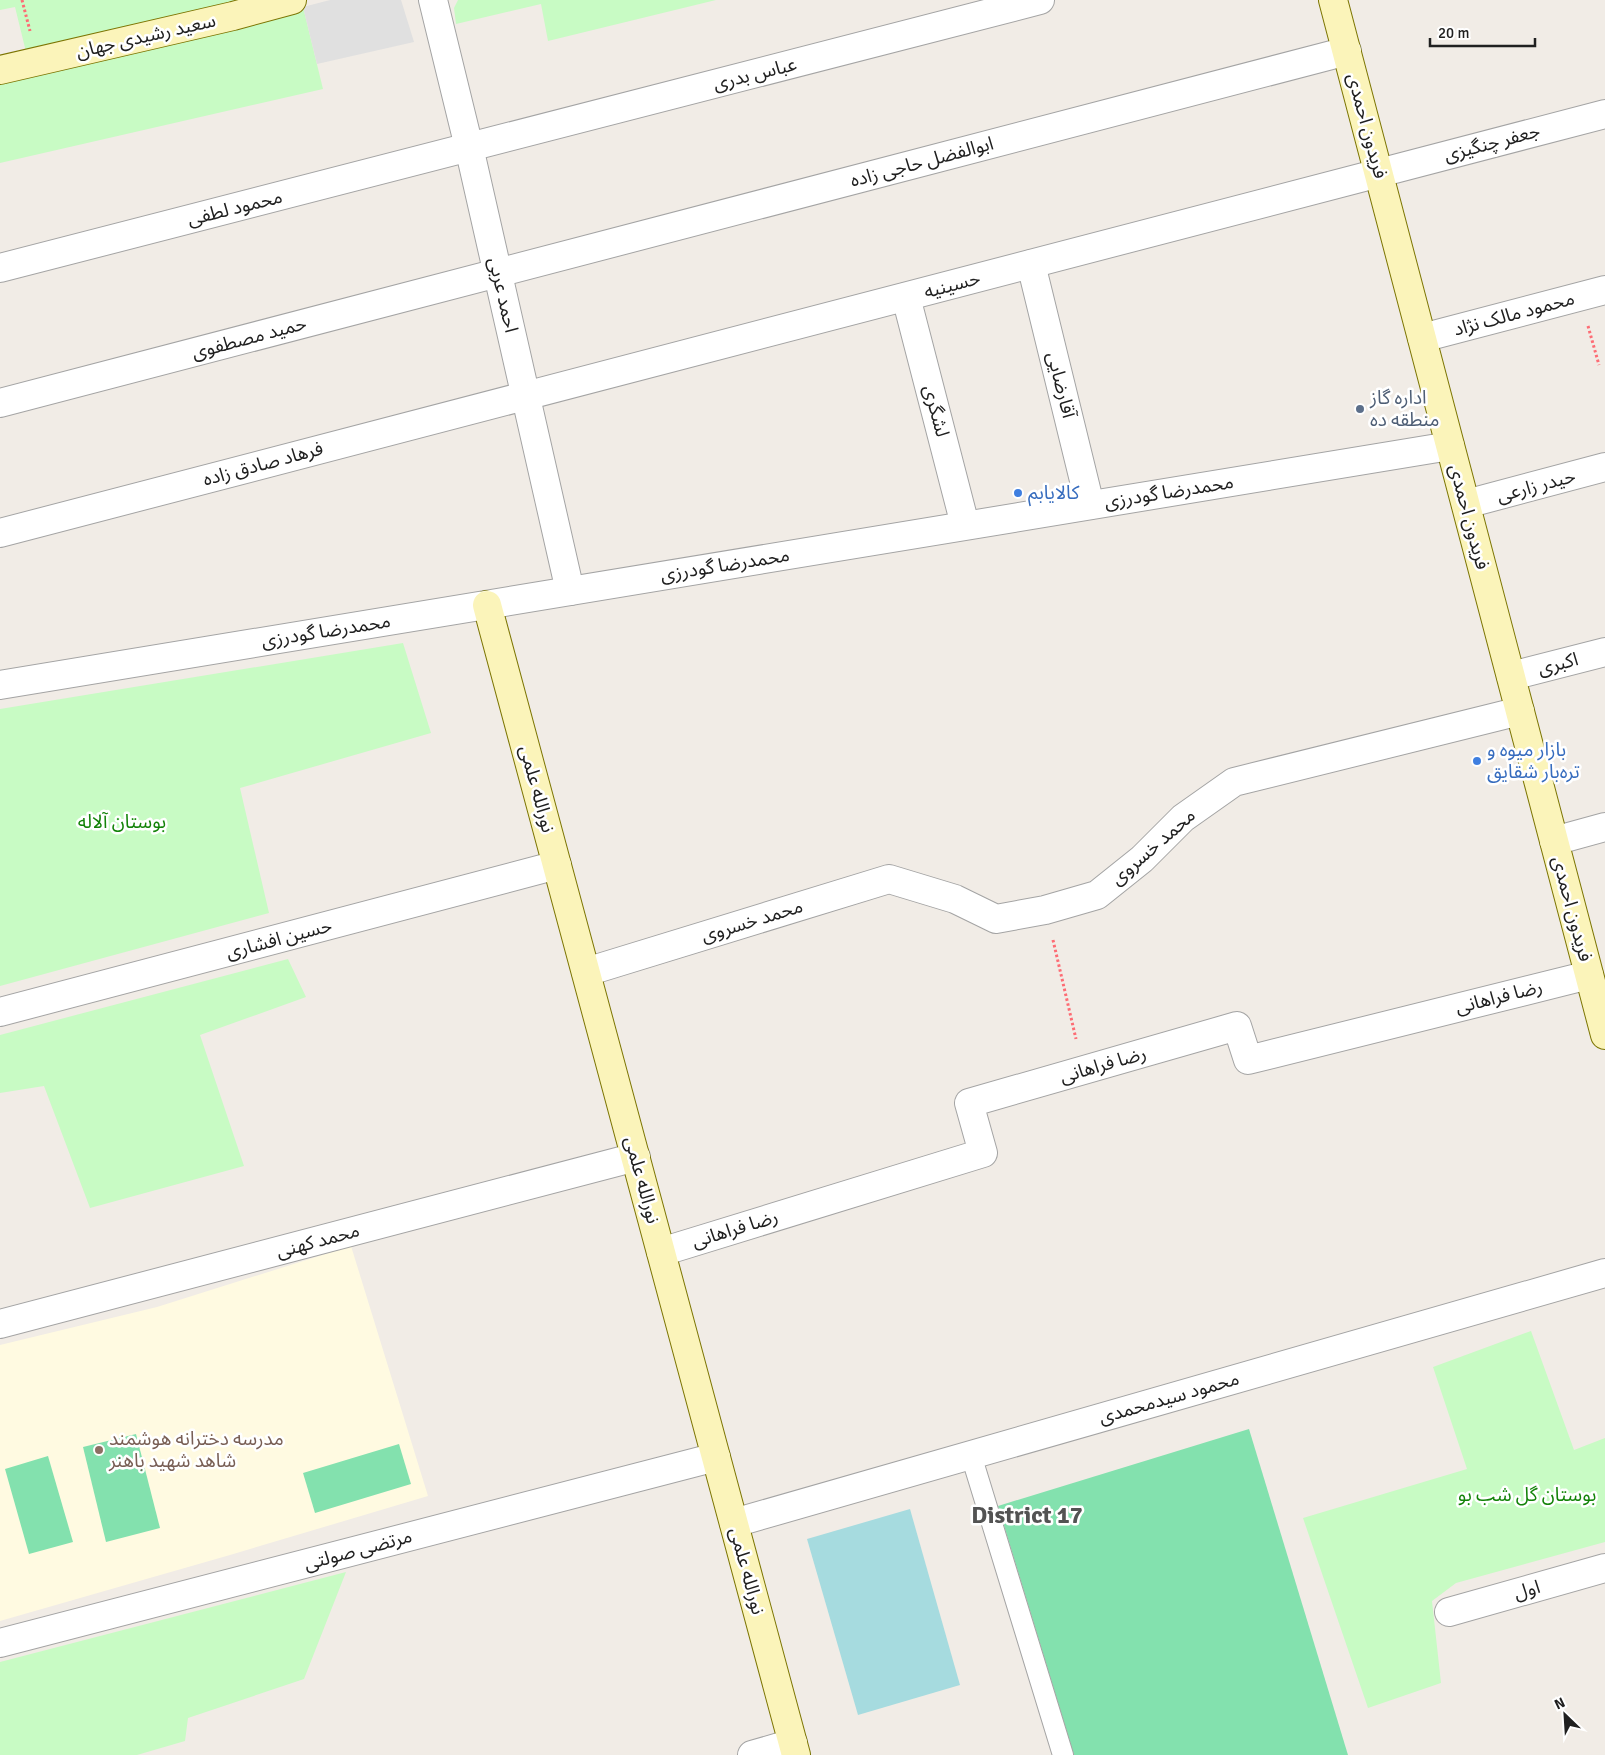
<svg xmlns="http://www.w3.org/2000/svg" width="1605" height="1755" font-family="Signika,'Noto Sans Arabic',sans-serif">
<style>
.education{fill:#fffae1}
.park{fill:#c8fbc4}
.pitch{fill:#83e1ae}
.parking{fill:#e0e0e0}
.water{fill:#a6dbdf}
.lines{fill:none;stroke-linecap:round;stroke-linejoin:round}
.lane-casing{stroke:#a4a4a4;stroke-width:22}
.street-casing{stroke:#a4a4a4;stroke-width:30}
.secondary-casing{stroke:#7c7503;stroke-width:30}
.path{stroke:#fd6c74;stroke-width:3;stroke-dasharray:2.5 2.5;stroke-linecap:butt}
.lane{stroke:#fff;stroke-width:20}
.street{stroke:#fff;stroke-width:28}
.secondary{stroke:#fbf4ba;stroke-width:28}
.service-dot{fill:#5c6f8a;stroke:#fff;stroke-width:2}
.shop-dot{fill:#3f7fe0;stroke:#fff;stroke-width:2}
.education-dot{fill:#8d6e63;stroke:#fff;stroke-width:2}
.labels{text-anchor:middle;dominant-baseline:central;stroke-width:5;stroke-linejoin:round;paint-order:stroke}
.street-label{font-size:19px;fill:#202020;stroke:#fff}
.service-label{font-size:19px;fill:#4e5e75;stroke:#fff;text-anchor:start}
.shop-label{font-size:19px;fill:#366cbe;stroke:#fff;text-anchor:start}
.park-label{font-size:19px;fill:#138309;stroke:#fff}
.education-label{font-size:19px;fill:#785e54;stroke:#fff;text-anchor:start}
.district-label{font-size:24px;font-weight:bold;fill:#535353;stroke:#fff}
</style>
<rect width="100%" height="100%" fill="#f1ece6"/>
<!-- education -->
<path class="education" d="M351,1246L428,1496L230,1555L0,1621V1345L157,1307Z"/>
<!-- park -->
<g class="park">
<path d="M0,0H245L27,56L15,7L0,10Z"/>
<path d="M458,0H716L548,41L541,4L456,24L454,8Z"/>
<path d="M303,7L323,89L0,163V83Z"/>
<path d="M403,643L431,733L240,788L269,913L0,986V709Z"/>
<path d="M288,959L306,997L200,1035L244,1166L90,1208L44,1086L0,1093V1035Z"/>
<path d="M1531,1331L1574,1450L1605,1438V1542L1456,1583L1432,1601L1441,1683L1368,1708L1303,1518L1467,1469L1433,1367Z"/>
<path d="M346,1572L304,1679L188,1718L185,1741L137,1755H0V1662Z"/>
</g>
<!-- pitch -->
<g class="pitch">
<path d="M1249,1429L1348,1755H1074L998,1506Z"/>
<path d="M136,1434L160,1528L106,1542L83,1447Z"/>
<path d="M399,1444L411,1484L315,1513L303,1473Z"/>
<path d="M48,1456L73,1542L29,1554L5,1469Z"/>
</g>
<!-- parking -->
<path class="parking" d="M330,0H401L414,42L317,64L303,7Z"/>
<!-- water -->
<path class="water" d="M910,1509L960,1685L858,1715L807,1539Z"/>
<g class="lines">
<defs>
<path id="lane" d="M971,1455L1063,1755"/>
<g id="street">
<path d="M433,0L469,147L570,591"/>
<path d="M1031,264L1090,505"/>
<path d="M0,268L1040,0"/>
<path d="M906,297L965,525"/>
<path d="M1422,338L1605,290"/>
<path d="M0,403L1347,51"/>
<path d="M1466,504L1605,467"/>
<path d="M0,533L1605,114"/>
<path d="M1511,676L1605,652"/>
<path d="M0,685L1450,446"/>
<path d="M1554,841L1605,827"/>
<path d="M586,972L889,879L955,899L996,919L1045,910L1097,895L1142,859L1183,818L1234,782L1520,711"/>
<path d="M0,1012L557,865"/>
<path d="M661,1252L983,1153L969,1103L1237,1026L1248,1060L1589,975"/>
<path d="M0,1324L636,1157"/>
<path d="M734,1523L1605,1273"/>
<path d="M1449,1612L1605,1568"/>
<path d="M0,1643L716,1457"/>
<path d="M752,1755L793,1743"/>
</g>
<g id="secondary">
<path d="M1333,0L1605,1035"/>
<path d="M0,70L233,16L292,0"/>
<path d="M487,605L796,1755"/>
</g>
</defs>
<!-- lane casing -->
<use href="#lane" class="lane-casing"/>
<!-- street casing -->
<use href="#street" class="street-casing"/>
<!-- secondary casing -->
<use href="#secondary" class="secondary-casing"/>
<!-- path -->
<g class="path">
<path d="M22,0L30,31"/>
<path d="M1588,326L1599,365"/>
<path d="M1053,940L1076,1039"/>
</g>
<!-- lane -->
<use href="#lane" class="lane"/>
<!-- street -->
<use href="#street" class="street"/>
<!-- secondary -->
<use href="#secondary" class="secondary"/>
</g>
<!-- markers -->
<circle class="service-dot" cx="1360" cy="409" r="5"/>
<g class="shop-dot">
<circle cx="1018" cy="493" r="5"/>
<circle cx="1477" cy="761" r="5"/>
</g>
<circle class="education-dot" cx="99" cy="1450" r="5"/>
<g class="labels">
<!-- street labels -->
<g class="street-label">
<text transform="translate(146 36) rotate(-13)">سعید رشیدی جهان</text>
<text transform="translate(755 74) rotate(-14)">عباس بدری</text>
<text transform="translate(1367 126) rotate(75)">فریدون احمدی</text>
<text transform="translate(1492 143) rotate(-15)">جعفر چنگیزی</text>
<text transform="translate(922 162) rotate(-15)">ابوالفضل حاجی زاده</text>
<text transform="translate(235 208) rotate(-14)">محمود لطفی</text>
<text transform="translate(952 285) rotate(-15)">حسینیه</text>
<text transform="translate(503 295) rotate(77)">احمد عربی</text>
<text transform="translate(1514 314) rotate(-15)">محمود مالک نژاد</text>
<text transform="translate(249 338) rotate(-15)">حمید مصطفوی</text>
<text transform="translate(1061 385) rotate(76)">آقارضایی</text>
<text transform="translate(936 411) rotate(75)">لشگری</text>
<text transform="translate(263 464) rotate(-15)">فرهاد صادق زاده</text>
<text transform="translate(1536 486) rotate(-15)">حیدر زارعی</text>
<text transform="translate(1169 492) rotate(-9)">محمدرضا گودرزی</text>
<text transform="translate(1469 517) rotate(75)">فریدون احمدی</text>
<text transform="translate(725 565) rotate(-9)">محمدرضا گودرزی</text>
<text transform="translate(326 631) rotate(-9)">محمدرضا گودرزی</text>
<text transform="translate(1558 664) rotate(-15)">اکبری</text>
<text transform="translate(537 789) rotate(75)">نورالله علمی</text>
<text transform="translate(1153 847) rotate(-41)">محمد خسروی</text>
<text transform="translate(1572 909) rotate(75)">فریدون احمدی</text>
<text transform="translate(752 921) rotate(-17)">محمد خسروی</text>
<text transform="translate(279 939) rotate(-15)">حسین افشاری</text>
<text transform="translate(1499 997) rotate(-14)">رضا فراهانی</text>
<text transform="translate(1103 1065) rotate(-16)">رضا فراهانی</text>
<text transform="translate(642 1180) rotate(75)">نورالله علمی</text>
<text transform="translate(735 1229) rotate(-17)">رضا فراهانی</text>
<text transform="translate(318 1241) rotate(-15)">محمد کهنی</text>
<text transform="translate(1169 1398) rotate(-16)">محمود سیدمحمدی</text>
<text transform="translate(358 1550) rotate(-15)">مرتضی صولتی</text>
<text transform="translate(747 1571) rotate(75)">نورالله علمی</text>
<text transform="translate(1527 1590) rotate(-16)">اول</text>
</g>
<!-- service labels -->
<g class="service-label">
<text x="1370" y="398">اداره گاز<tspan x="1370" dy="22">منطقه ده</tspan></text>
</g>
<!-- shop labels -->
<g class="shop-label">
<text x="1028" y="493">کالایابم</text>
<text x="1487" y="750">بازار میوه و<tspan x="1487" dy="22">تره‌بار شقایق</tspan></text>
</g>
<!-- park labels -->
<g class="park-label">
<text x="122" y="822">بوستان آلاله</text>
<text x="1527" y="1495">بوستان گل شب بو</text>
</g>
<!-- education labels -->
<g class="education-label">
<text x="109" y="1439">مدرسه دخترانه هوشمند<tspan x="109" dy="22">شاهد شهید باهنر</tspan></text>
</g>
<!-- district labels -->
<g class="district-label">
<text x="1027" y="1515">District 17</text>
</g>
</g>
<!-- north arrow -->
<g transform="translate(1565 1715) rotate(335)" stroke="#ffffff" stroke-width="4" paint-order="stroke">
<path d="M0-4L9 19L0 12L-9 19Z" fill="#202020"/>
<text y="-8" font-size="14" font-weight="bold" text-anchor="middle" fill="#202020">N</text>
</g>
<!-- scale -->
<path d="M1430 38v8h105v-8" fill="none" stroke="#202020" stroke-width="2.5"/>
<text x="1438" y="38" font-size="15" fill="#202020" stroke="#ffffff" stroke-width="4" paint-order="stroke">20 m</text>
</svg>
